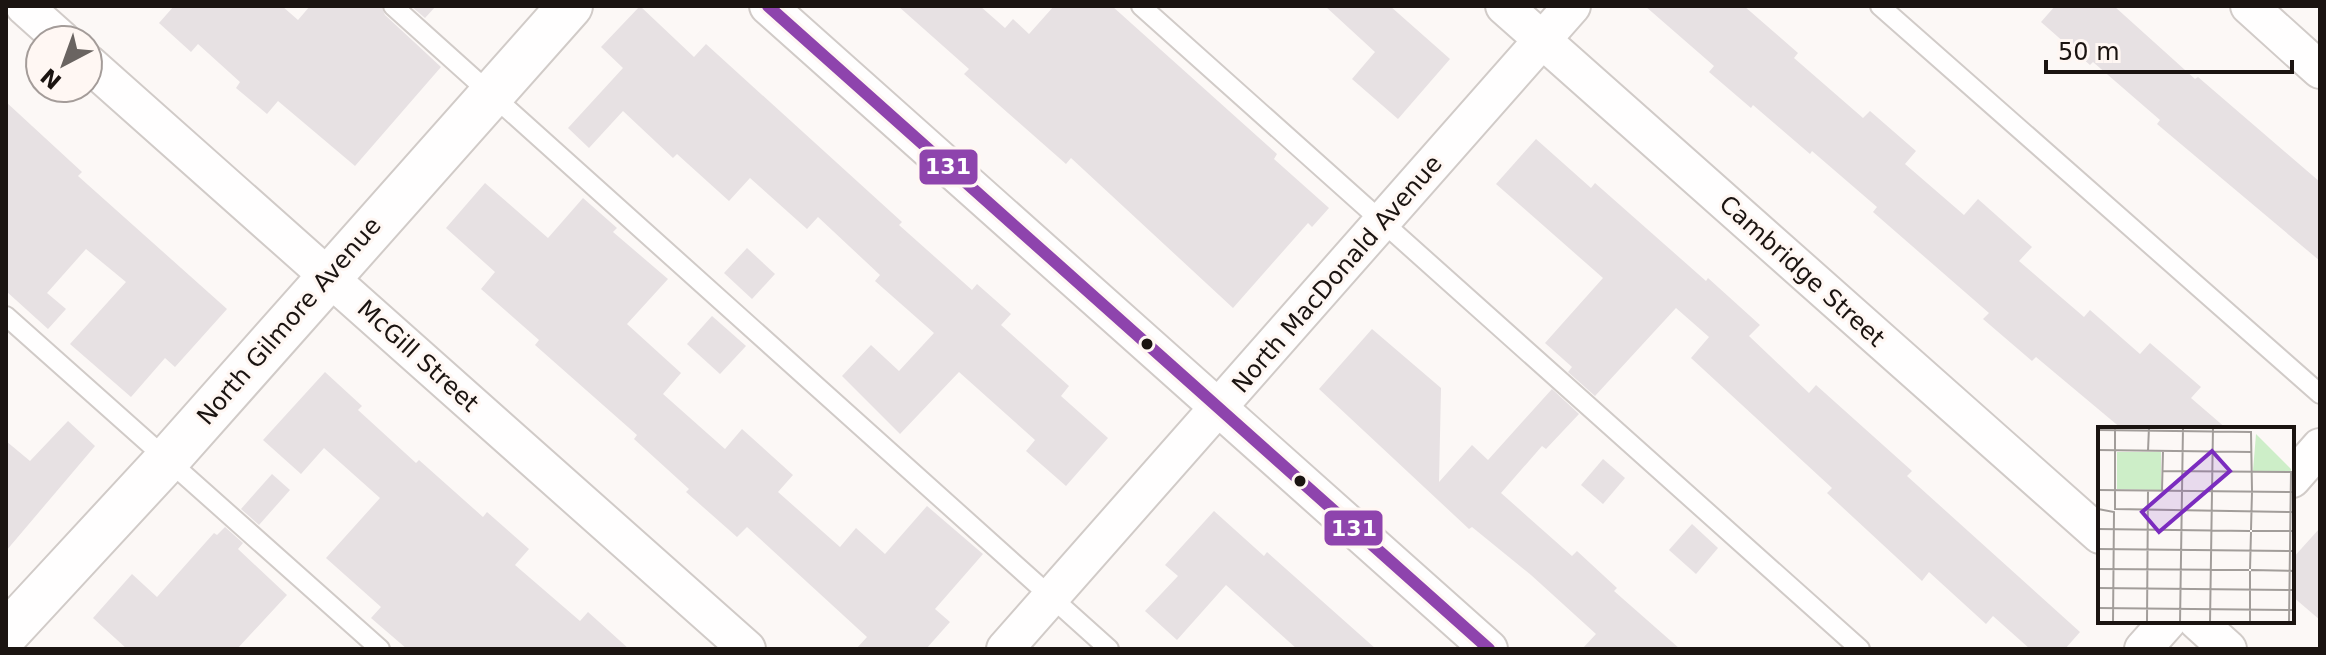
<svg xmlns="http://www.w3.org/2000/svg" width="2326" height="655" font-family="'DejaVu Sans',sans-serif">
<style>
.building{fill:#e7e1e3}
.lines{fill:none;stroke-linecap:round;stroke-linejoin:round}
.lane-casing{stroke:#d1cbc8;stroke-width:22}
.street-casing{stroke:#d1cbc8;stroke-width:40}
.secondary-casing{stroke:#d1cbc8;stroke-width:48}
.lane{stroke:#fffefe;stroke-width:18}
.street{stroke:#fffefe;stroke-width:36}
.secondary{stroke:#fffefe;stroke-width:44}
.bus-1-casing{stroke:#fff7f3;stroke-width:18}
.bus-1{stroke:#8e44ad;stroke-width:12}
.bus-dot{fill:#1b1411;stroke:#fff7f3;stroke-width:3}
.labels{text-anchor:middle;dominant-baseline:central;stroke-width:6;stroke-linejoin:round;paint-order:stroke}
.street-label{font-size:24px;fill:#1b1411;stroke:#fff7f3}
.inset-road{fill:none;stroke:#a29d9a;stroke-width:2}
.view{fill:#7b2cbf;fill-opacity:0.15;stroke:#7b2cbf;stroke-width:4}
.inset-edge{fill:none;stroke:#1b1411;stroke-width:4}
.line-badge{stroke:#fff7f3;stroke-width:3}
.badge-label{font-size:22px;text-anchor:middle;font-weight:bold;fill:#fff}
</style>
<rect width="100%" height="100%" fill="#fcf8f6"/>
<!-- building -->
<g class="building">
<path d="M174,6H282L298,20L310,6H381L385,15L441,67L355,166L278,101L267,114L236,88L240,82L198,44L191,52L159,23Z"/>
<path d="M411,6H436L425,18Z"/>
<path d="M640,6L694,57L706,44L902,222L899,225L972,290L977,284L1011,314L1001,325L1069,386L1061,396L1108,438L1066,486L1026,451L1035,440L959,372L900,434L842,376L871,345L899,371L934,333L875,281L880,275L818,217L807,229L750,178L729,201L677,154L673,158L623,111L589,148L568,128L623,68L601,47Z"/>
<path d="M898,6H980L1005,28L1013,19L1029,34L1054,6H1112L1277,154L1274,159L1329,208L1312,227L1308,223L1233,308L1071,158L1066,164L1008,113L964,74L969,69Z"/>
<path d="M1325,6H1390L1450,59L1398,119L1352,79L1375,52Z"/>
<path d="M1645,6H1744L1798,53L1794,58L1863,118L1870,111L1916,151L1905,164L1964,215L1978,199L2032,247L2019,261L2084,317L2090,310L2140,354L2150,343L2201,387L2191,398L2227,429H2122L2036,357L2032,361L1983,319L1989,313L1873,212L1877,207L1812,151L1810,154L1753,105L1751,108L1709,72L1714,66Z"/>
<path d="M2055,6H2114L2195,79L2198,77L2320,182V261L2157,124L2160,120L2093,62L2090,65L2041,22Z"/>
<path d="M6,102L82,172L78,176L227,309L175,367L165,358L131,397L70,344L126,282L86,249L47,293L66,309L48,329L6,291Z"/>
<path d="M1536,139L1591,188L1595,183L1706,281L1708,278L1760,325L1749,336L1809,393L1816,385L1912,471L1907,476L2080,632L2065,649H2030L1993,616L1986,624L1929,572L1922,581L1827,493L1832,488L1691,358L1709,337L1676,308L1595,396L1568,372L1572,367L1545,343L1603,278L1496,184Z"/>
<path d="M485,183L548,238L583,198L617,228L613,232L668,279L627,324L681,373L663,394L725,449L742,429L793,475L778,492L840,547L856,528L885,554L927,506L983,554L935,609L950,622L926,649H856L867,637L747,527L737,537L686,492L689,489L634,439L637,435L535,345L539,340L481,289L495,272L446,228Z"/>
<path d="M747,248L775,274L752,299L724,273Z"/>
<path d="M712,316L746,346L720,374L687,344Z"/>
<path d="M1372,329L1441,388L1439,482L1472,445L1488,460L1552,389L1579,414L1546,449L1542,446L1501,493L1572,556L1577,551L1617,588L1614,591L1680,649H1582L1596,634L1531,575L1472,527L1469,529L1319,389Z"/>
<path d="M325,372L362,406L358,410L416,463L419,460L483,517L487,512L529,549L515,565L580,621L588,612L629,649H407L371,618L381,607L326,558L380,498L324,448L301,474L263,440Z"/>
<path d="M68,421L95,446L6,551V441L30,461Z"/>
<path d="M1603,459L1625,478L1603,504L1581,485Z"/>
<path d="M272,474L290,490L259,525L241,509Z"/>
<path d="M1214,511L1264,556L1267,552L1376,649H1297L1226,585L1177,640L1145,611L1178,576L1165,565Z"/>
<path d="M1692,524L1718,548L1696,574L1669,550Z"/>
<path d="M225,527L243,543L238,549L287,595L237,649H127L93,618L132,574L157,597L214,533L217,535Z"/>
<path d="M2320,528V620L2292,596V559Z"/>
</g>
<g class="lines">
<defs>
<g id="lane">
<path d="M393,6L1109,649"/>
<path d="M1141,6L1860,649"/>
<path d="M1880,6L2320,394"/>
<path d="M6,316L380,649"/>
</g>
<g id="street">
<path d="M24,6L62,40"/>
<path d="M768,6L1489,649"/>
<path d="M1504,6L2100,535"/>
<path d="M2249,6L2320,70"/>
<path d="M88,63L747,649"/>
<path d="M2292,479L2320,447"/>
<path d="M2197,621L2228,649"/>
<path d="M1005,649L1572,6"/>
<path d="M2143,649L2168,621"/>
</g>
<path id="secondary" d="M6,634L167,460L570,6"/>
</defs>
<!-- lane casing -->
<use href="#lane" class="lane-casing"/>
<!-- street casing -->
<use href="#street" class="street-casing"/>
<!-- secondary casing -->
<use href="#secondary" class="secondary-casing"/>
<!-- lane -->
<use href="#lane" class="lane"/>
<!-- street -->
<use href="#street" class="street"/>
<!-- secondary -->
<use href="#secondary" class="secondary"/>
<defs>
<path id="bus-1" d="M768,6L1489,649"/>
</defs>
<!-- bus-1 casing -->
<use href="#bus-1" class="bus-1-casing"/>
<!-- bus-1 -->
<use href="#bus-1" class="bus-1"/>
</g>
<!-- markers -->
<g class="bus-dot">
<circle cx="1147" cy="344" r="7"/>
<circle cx="1300" cy="481" r="7"/>
</g>
<g class="labels">
<!-- street labels -->
<g class="street-label">
<text transform="translate(1802 271) rotate(42)">Cambridge Street</text>
<text transform="translate(1337 274) rotate(-49)">North MacDonald Avenue</text>
<text transform="translate(289 321) rotate(-49)">North Gilmore Avenue</text>
<text transform="translate(418 356) rotate(42)">McGill Street</text>
</g>
</g>
<!-- overview -->
<g transform="translate(2098 427)">
<rect width="196" height="196" fill="#fcf8f6"/>
<path d="M158,7L193,42V44H155ZM19,25H63V63L19,62Z" fill="#cdeec8"/>
<path class="inset-road" d="M17,0V82L195,85M0,3L153,5L154,64M0,23L154,25M50,24L51,0M64,44L193,45L191,196M0,63L195,65M64,63L65,24M0,82L16,85L15,196M0,102L152,104M153,103L154,65M154,104H196M0,122L196,124M0,142L151,143M152,142L153,105M153,143L196,144M0,161L196,163M0,181L196,183M49,196L50,63M82,196L85,0M112,196L115,0M152,196V144"/>
<path class="view" d="M114,24L132,44L61,105L44,85Z"/>
<rect width="196" height="196" class="inset-edge"/>
</g>
<g class="line-badge">
<rect x="918" y="148" width="61" height="38" rx="8" fill="#8e44ad"/>
<rect x="1323" y="509" width="61" height="38" rx="8" fill="#8e44ad"/>
</g>
<g class="badge-label">
<text x="948" y="174">131</text>
<text x="1354" y="536">131</text>
</g>
<!-- border -->
<rect width="2326" height="655" fill="none" stroke="#1b1411" stroke-width="16"/>
<!-- north arrow -->
<g transform="translate(64 64) rotate(221)"><circle r="38" fill="#fff7f3" stroke="#a49c99" stroke-width="2"/>
<path d="M0-6L14 30L0 20L-14 30Z" fill="#6a6461"/>
<text y="-12" font-size="22" font-weight="bold" text-anchor="middle" fill="#1b1411">N</text>
</g>
<!-- scale -->
<path d="M2046 60v12h246v-12" fill="none" stroke="#1b1411" stroke-width="4"/>
<text x="2058" y="60" font-size="24" fill="#1b1411" stroke="#fff7f3" stroke-width="6" paint-order="stroke">50 m</text>
</svg>
